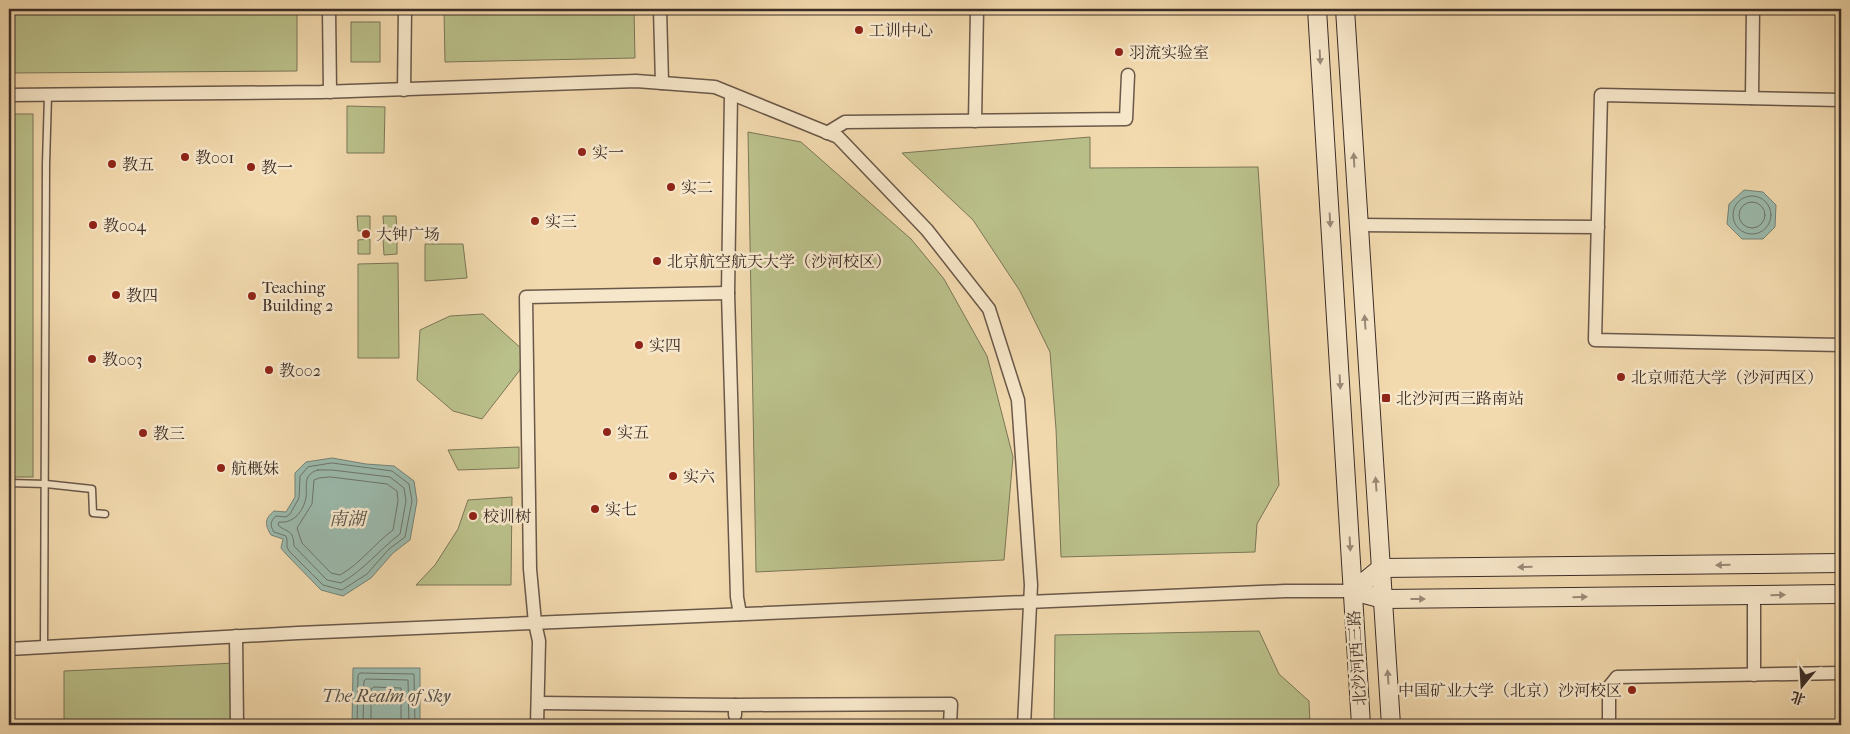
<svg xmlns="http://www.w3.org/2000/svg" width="1850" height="734" font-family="'IM FELL French Canon','Noto Serif SC',serif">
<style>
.green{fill:#bac08a;stroke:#7b7658}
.water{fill:#9bbaad;stroke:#758277}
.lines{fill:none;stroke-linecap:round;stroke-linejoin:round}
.shore{stroke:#6c746a;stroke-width:1}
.lane-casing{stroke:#6a5849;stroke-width:9}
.street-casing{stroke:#6a5849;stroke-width:15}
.secondary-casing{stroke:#3c2d27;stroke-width:20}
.lane{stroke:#f7e7ca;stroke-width:6}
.street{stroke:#f7e7ca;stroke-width:12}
.secondary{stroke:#f7e7ca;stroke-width:18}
.oneway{fill:#9a8a78}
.poi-dot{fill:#8f2418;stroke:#f7e7ca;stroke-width:2}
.labels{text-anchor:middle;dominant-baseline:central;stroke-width:5;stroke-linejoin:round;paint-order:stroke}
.poi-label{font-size:16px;fill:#3c2d27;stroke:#f7e7ca;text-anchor:start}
.street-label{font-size:16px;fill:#3c2d27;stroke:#f7e7ca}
.water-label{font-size:18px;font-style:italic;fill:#545048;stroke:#f7e7ca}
</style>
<rect width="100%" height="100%" fill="#f2daae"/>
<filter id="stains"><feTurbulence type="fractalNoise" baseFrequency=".004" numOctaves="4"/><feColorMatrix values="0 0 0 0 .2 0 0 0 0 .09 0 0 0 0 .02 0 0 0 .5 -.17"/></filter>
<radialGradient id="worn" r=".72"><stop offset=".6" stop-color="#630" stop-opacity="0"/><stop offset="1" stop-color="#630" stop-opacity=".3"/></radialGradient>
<!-- green -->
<g class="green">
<path d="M9,9H297V71L9,73Z"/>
<path d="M444,9H634L635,58L445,62Z"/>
<rect x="351" y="22" width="29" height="40"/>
<path d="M347,106L385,107L384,153H347Z"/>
<rect x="9" y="114" width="24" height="363"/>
<path d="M748,132L801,142L911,239L944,279L987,356L1013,457L1004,560L756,572Z"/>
<path d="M1090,137V168L1258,167L1279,485L1257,524L1255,552L1061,557L1056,429L1050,352L1020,291L973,220L902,153Z"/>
<path d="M357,216H370V231H358Z"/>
<path d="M383,216H396L397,230L384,231Z"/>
<path d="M397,238V254L384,255L383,239Z"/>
<path d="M370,239V254H358V240Z"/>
<path d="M425,244H463L467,278L425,281Z"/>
<path d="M398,263L399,358H358V264Z"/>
<path d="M483,314L523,350L520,370L482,419L453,411L417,380L420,330L450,316Z"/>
<path d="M519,447V468L458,470L448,450Z"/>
<path d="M512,497L511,585H416L435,565L458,529L468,500Z"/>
<path d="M1259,631L1279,674L1309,701L1310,725H1054L1055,635Z"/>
<path d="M235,663L234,725H64V671Z"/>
</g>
<!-- water -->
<g class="water">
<path d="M1744,190L1763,192L1776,205L1775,227L1763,239H1742L1727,224L1729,204Z"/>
<path d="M332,458L366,464L394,466L414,481L417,501L410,540L393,553L371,578L343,596L321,590L286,554L281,548L283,539L271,535C265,525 264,519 274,511L286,512L295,497V473L306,462Z"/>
<path d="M353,668H420V725H352Z"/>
</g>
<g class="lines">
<!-- shore -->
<g class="shore">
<circle cx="1752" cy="215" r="19"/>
<circle cx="1752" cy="215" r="13"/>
<path d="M332,463L392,471L409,484L412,501L405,537L389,549L367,574L342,590L323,585L289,551L287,547V540L286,536L274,532C270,526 270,521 276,516L286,517L290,514L299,498L300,476L308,467Z"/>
<path d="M318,470H332L390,477L404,488L406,501L400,534C378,551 365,569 341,583L327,580L294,546C293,528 288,534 278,525L279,522C293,524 304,511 306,497C307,491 305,482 308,477C310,473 314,471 318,470Z"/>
<path d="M331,477L387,484L397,491L398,501L393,530C374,544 361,563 340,575L331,573L302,543L297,528L312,504L314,480L319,478Z"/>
<path d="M357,725L358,675L360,673L414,674L415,725"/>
<path d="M363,725L364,681L366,679L408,680L409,725"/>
<path d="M371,725V689L374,687L401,688V725"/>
</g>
<defs>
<g id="lane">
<path d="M9,483L46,484L92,489L93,513L105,514"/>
<path d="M44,647L46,164L48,95"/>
</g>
<g id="street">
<path d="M329,9L330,92"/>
<path d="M660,9L662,83"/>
<path d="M404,90L405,9"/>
<path d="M731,94L728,293L737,597L740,614"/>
<path d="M9,95L321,92L636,81L715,87L838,137L927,230L989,309L1018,400L1031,585L1024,725"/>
<path d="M1752,98L1753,9"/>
<path d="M1841,100L1601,95L1595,340L1841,345"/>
<path d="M975,121L977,9"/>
<path d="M827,133L845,122L1126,119L1128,75"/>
<path d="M1358,225L1598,227"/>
<path d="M236,636L237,725"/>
<path d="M9,649L298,633L1285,591H1353"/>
<path d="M1754,675V595"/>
<path d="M538,703L735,705"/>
<path d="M735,715V705L951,704L950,725"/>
<path d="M537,725L539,641L535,623L530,569L526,297L728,293"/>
<path d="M1609,725V687L1617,677L1841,673"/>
</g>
<g id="secondary">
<path d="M1317,9L1361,725"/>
<path d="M1345,9L1391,725"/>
<path d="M1353,591L1381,568L1841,563"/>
<path d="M1353,591L1383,599L1841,594"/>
</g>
</defs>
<!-- lane casing -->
<use href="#lane" class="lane-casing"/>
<!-- street casing -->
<use href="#street" class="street-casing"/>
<!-- secondary casing -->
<use href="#secondary" class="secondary-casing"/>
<!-- lane -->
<use href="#lane" class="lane"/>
<!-- street -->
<use href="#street" class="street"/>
<!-- secondary -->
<use href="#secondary" class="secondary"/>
</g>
<!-- one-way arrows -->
<defs><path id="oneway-solid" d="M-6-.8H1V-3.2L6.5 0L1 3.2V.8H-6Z" transform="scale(1.25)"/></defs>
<g class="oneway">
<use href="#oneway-solid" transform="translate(1320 57) rotate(87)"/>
<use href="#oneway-solid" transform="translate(1354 160) rotate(-93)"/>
<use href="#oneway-solid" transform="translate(1330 220) rotate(87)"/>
<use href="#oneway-solid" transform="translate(1365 322) rotate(-94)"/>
<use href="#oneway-solid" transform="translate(1340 382) rotate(87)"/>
<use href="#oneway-solid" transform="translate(1376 484) rotate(-94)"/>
<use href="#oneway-solid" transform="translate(1350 544) rotate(87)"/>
<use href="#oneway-solid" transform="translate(1723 565) rotate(179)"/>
<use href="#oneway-solid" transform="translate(1525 567) rotate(179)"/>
<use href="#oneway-solid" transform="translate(1778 595) rotate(-1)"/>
<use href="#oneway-solid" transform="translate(1580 597) rotate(-1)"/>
<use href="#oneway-solid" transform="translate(1418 599)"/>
<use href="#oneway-solid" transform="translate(1388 677) rotate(-94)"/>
</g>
<!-- markers -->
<g class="poi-dot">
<circle cx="859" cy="30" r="5"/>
<circle cx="1119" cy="52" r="5"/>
<circle cx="582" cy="152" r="5"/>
<circle cx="185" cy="157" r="5"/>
<circle cx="112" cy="164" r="5"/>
<circle cx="251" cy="167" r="5"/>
<circle cx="671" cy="187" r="5"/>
<circle cx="535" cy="221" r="5"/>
<circle cx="93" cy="225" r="5"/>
<circle cx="366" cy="234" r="5"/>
<circle cx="657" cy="261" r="5"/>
<circle cx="116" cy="295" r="5"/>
<circle cx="252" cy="296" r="5"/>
<circle cx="639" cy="345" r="5"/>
<circle cx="92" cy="359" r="5"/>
<circle cx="269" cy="370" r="5"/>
<circle cx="1621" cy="377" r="5"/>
<rect x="1381" y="393" width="10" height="10" rx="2.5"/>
<circle cx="607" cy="432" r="5"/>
<circle cx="143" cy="433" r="5"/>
<circle cx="221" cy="468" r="5"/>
<circle cx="673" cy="476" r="5"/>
<circle cx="595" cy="509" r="5"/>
<circle cx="473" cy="516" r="5"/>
<circle cx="1632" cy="690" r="5"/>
</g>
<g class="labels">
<!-- poi labels -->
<g class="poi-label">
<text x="869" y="30">工训中心</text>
<text x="1129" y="52">羽流实验室</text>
<text x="592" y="152">实一</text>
<text x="195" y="157">教001</text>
<text x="122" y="164">教五</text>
<text x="261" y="167">教一</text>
<text x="681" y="187">实二</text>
<text x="545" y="221">实三</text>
<text x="103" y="225">教004</text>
<text x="376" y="234">大钟广场</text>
<text x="667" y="261">北京航空航天大学（沙河校区）</text>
<text x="262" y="287">Teaching<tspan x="262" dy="18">Building 2</tspan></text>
<text x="126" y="295">教四</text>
<text x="649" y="345">实四</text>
<text x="102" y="359">教003</text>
<text x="279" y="370">教002</text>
<text x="1631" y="377">北京师范大学（沙河西区）</text>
<text x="1396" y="398">北沙河西三路南站</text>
<text x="617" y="432">实五</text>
<text x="153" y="433">教三</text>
<text x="231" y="468">航概妹</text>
<text x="683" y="476">实六</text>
<text x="605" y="509">实七</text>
<text x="483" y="516">校训树</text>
<text x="1622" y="690" text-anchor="end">中国矿业大学（北京）沙河校区</text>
</g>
<!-- street labels -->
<g class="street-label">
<text transform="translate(1357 658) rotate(-94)">北沙河西三路</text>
</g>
<!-- water labels -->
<g class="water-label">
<text x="347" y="519">南湖</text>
<text x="386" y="696">The Realm of Sky</text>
</g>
</g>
<!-- margin -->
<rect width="1850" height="734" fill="none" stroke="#f2daae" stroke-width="30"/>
<rect x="10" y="10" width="1830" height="714" fill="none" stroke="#3c2d27" stroke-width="2.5"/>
<rect x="15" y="15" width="1820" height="704" fill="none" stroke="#3c2d27"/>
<!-- north arrow -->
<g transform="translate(1802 686) rotate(198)" stroke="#f7e7ca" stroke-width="4" paint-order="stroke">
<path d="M0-4L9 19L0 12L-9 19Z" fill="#3c2d27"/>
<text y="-8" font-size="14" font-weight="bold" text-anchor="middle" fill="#3c2d27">北</text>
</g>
<rect width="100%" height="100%" filter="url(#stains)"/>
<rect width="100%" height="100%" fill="url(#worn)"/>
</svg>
